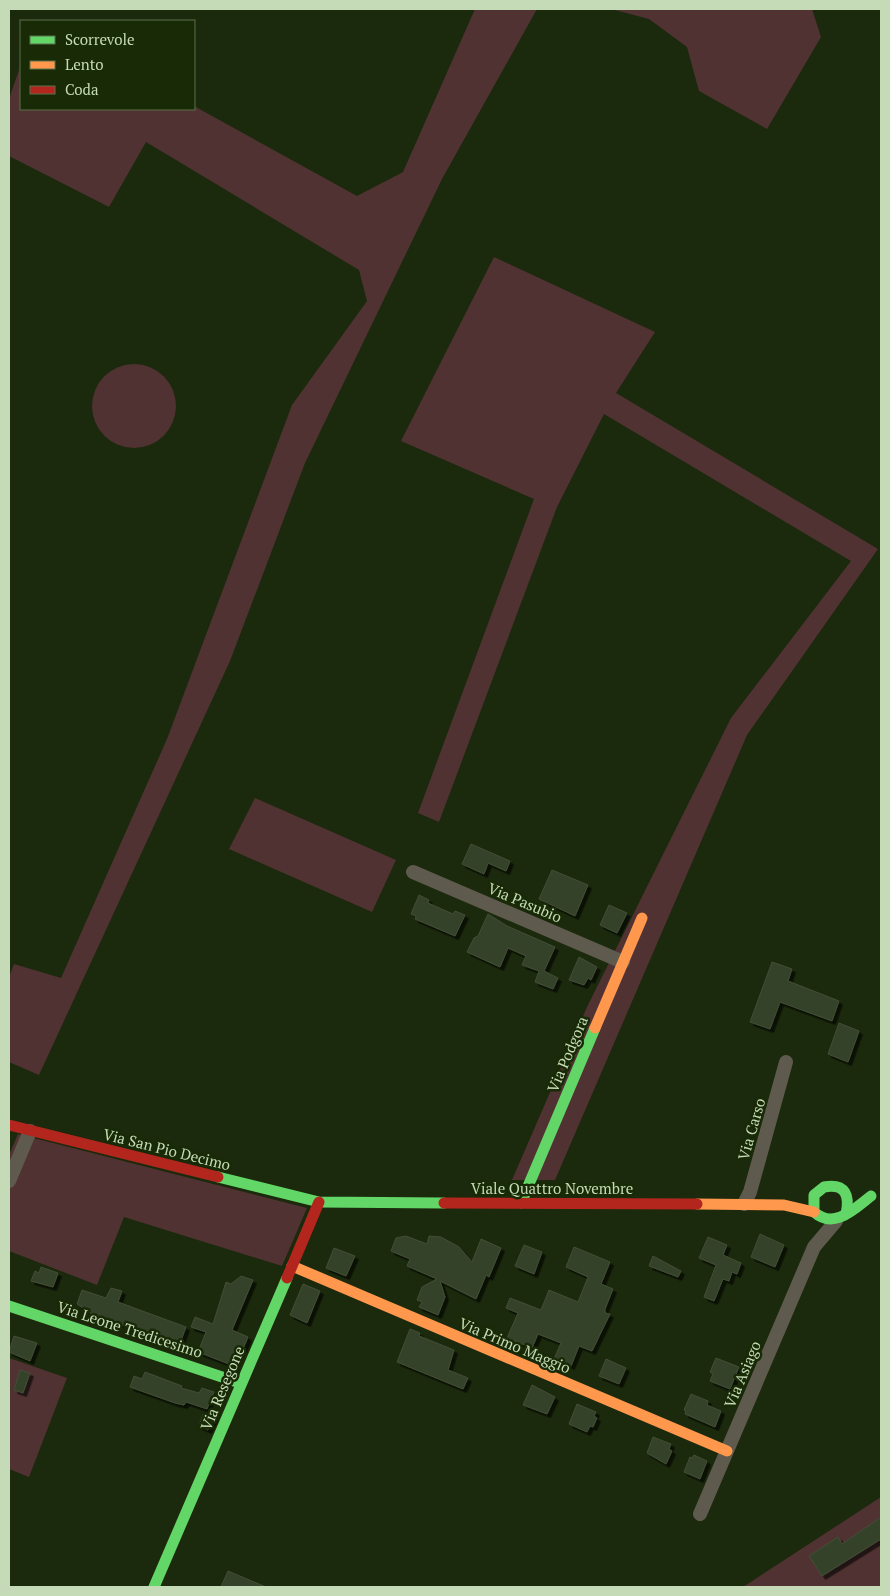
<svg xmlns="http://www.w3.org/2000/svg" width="890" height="1596" font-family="'PT Serif',serif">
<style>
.green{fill:#513232}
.building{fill:#36422b;stroke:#424e35;filter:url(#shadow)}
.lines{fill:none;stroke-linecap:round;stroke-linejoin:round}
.street{stroke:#5f5a4e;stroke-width:14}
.fast{stroke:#63d668;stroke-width:11}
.slow{stroke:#ff974d;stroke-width:11}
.jam{stroke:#b3261e;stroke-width:11}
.labels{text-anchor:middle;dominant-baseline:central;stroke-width:5;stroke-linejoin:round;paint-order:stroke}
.street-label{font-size:15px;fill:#c5dab7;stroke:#182a06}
</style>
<defs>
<filter id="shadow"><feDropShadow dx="3.5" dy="3.5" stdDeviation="0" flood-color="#0009"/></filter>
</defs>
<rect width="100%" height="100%" fill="#1b290c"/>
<!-- green -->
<g class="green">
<path d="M475,9H537L442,179L305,463L230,661L39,1075L9,1062V977L14,964L61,978L167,739L292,405L367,301L359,270L146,142L109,207L9,156V99L19,70L21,109H194V106L357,196L403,172Z"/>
<path d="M611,9H812L821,37L767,129L699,91L687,47L649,19Z"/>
<path d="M494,257L655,332L616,393L878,549L747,735L555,1180H512L587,1007L731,718L851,561L604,414L557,507L439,822L418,813L534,499L401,441Z"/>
<circle cx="134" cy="406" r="42"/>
<path d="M255,798L396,860L372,912L229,849Z"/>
<path d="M18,1134L307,1208L282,1266L124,1217L97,1285L9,1251V1155Z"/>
<path d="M9,1358L67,1378L29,1477L9,1469Z"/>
<path d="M881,1497V1587H743Z"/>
</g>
<!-- building -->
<g class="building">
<path d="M471,844L510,861L506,871L488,863L484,874L462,864Z"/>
<path d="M552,870L588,885L575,916L539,899Z"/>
<path d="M419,895L429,900L428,903L453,914L455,911L465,915L455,936L415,919L416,916L411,914Z"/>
<path d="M609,905L627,913L617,933L600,925Z"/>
<path d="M488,914L507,926L555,947L544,971L558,978L553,989L535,982L539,971L522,965L526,956L508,948L500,967L467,952L474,938L478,936Z"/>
<path d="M579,957L597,967L591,980L588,978L584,985L569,980Z"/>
<path d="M772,962L792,969L788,981L839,1001L832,1021L780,1002L770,1029L750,1022Z"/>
<path d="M839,1023L859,1031L848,1062L828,1054Z"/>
<path d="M760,1234L784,1245L775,1267L751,1257Z"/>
<path d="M406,1236L427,1244L429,1236L441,1237L459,1247L472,1262L481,1239L501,1248L489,1277L486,1275L476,1299L440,1281L445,1297L438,1315L419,1307L422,1302L417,1300L422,1287L437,1279L407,1266L410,1259L391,1251L396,1238Z"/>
<path d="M708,1237L727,1245L723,1255L741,1263L737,1274L732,1272L729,1281L723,1279L714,1301L704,1297L716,1265L699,1258Z"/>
<path d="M524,1245L542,1252L534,1274L515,1266Z"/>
<path d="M574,1247L610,1262L601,1284L613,1289L605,1309V1313L610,1314L592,1351L579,1346L571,1366L554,1359L561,1343L538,1334L532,1348L507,1338L518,1313L506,1308L510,1298L541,1310L549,1290L578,1302L588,1277L566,1267Z"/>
<path d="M334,1248L355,1256L346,1276L326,1268Z"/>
<path d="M653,1256L681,1271L678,1277L649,1266Z"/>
<path d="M41,1267L58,1273L53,1287L31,1281L35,1271L39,1273Z"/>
<path d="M241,1276L253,1280L232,1330L248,1337L243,1349L236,1346L229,1364L198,1352L206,1332L191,1327L195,1317L213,1324L226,1282L231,1284Z"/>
<path d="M303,1284L320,1291L307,1323L290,1315Z"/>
<path d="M111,1288L122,1291L118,1302L186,1327L179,1346L90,1313L77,1304L82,1290L106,1298Z"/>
<path d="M410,1329L420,1333L419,1336L454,1350L448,1370L468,1378L463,1389L397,1362Z"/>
<path d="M14,1336L37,1343L30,1361L9,1352Z"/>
<path d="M716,1358L739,1367L730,1389L710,1381L713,1374L710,1372Z"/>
<path d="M606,1359L626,1368L619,1384L599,1376Z"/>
<path d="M20,1370L30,1373L23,1393L14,1390Z"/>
<path d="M145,1372L182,1386L181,1388L199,1393L202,1388L214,1392L207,1409L186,1402L184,1405L175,1403L130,1387L134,1376L142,1379Z"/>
<path d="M532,1385L555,1397L547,1414L523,1405Z"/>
<path d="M691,1394L708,1401L707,1405L721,1411L715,1427L685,1414L686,1411L684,1410Z"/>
<path d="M577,1404L596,1412L594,1416L597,1418L593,1427L590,1426L587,1432L569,1424Z"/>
<path d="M203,1414L214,1417L208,1430L199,1426Z"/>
<path d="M653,1437L671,1444L669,1449L672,1451L666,1464L647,1453Z"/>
<path d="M694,1455L707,1461L700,1479L684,1472L690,1457L692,1458Z"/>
<path d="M881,1517V1539L822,1576L809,1556L838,1537L842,1544Z"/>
<path d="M228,1571L266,1587H221Z"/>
</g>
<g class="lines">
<!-- street -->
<g class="street">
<path d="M413,872L623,962"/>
<path d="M9,1181L30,1131"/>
<path d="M744,1204L750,1192L786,1062"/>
<path d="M700,1514L814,1247L836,1221"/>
</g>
<!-- fast -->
<g class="fast">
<path d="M218,1177L319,1202L444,1203"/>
<path d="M521,1203L595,1028"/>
<path d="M846,1214C850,1196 846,1183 824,1187L814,1195V1212C834,1230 854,1209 871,1196"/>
<path d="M9,1306L240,1383"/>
<path d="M154,1587L287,1278"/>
</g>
<!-- slow -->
<g class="slow">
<path d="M595,1028L642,918"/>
<path d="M697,1204L784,1205L814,1212"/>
<path d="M292,1266L727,1451"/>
</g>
<!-- jam -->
<g class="jam">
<path d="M9,1125L218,1177"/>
<path d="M444,1203L697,1204"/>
<path d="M287,1278L319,1202"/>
</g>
</g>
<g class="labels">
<!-- street labels -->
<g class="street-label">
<text transform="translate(525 902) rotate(23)">Via Pasubio</text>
<text transform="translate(567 1054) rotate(-67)">Via Podgora</text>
<text transform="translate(751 1129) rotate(-74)">Via Carso</text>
<text transform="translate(167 1149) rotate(14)">Via San Pio Decimo</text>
<text x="552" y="1188">Viale Quattro Novembre</text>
<text transform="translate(130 1329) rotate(18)">Via Leone Tredicesimo</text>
<text transform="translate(515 1345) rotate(23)">Via Primo Maggio</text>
<text transform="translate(742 1374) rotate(-67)">Via Asiago</text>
<text transform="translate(222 1388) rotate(-67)">Via Resegone</text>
</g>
</g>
<!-- border -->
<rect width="890" height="1596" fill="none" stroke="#c5dab7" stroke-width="20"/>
<!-- legend -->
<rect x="20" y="20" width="175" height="90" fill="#182a06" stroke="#5d704d"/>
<rect x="30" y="36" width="25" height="8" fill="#63d668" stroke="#5d704d"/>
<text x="65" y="45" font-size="15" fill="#c5dab7">Scorrevole</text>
<rect x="30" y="61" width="25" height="8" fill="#ff974d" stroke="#5d704d"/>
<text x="65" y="70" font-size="15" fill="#c5dab7">Lento</text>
<rect x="30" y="86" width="25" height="8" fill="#b3261e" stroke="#5d704d"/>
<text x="65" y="95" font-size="15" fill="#c5dab7">Coda</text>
</svg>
